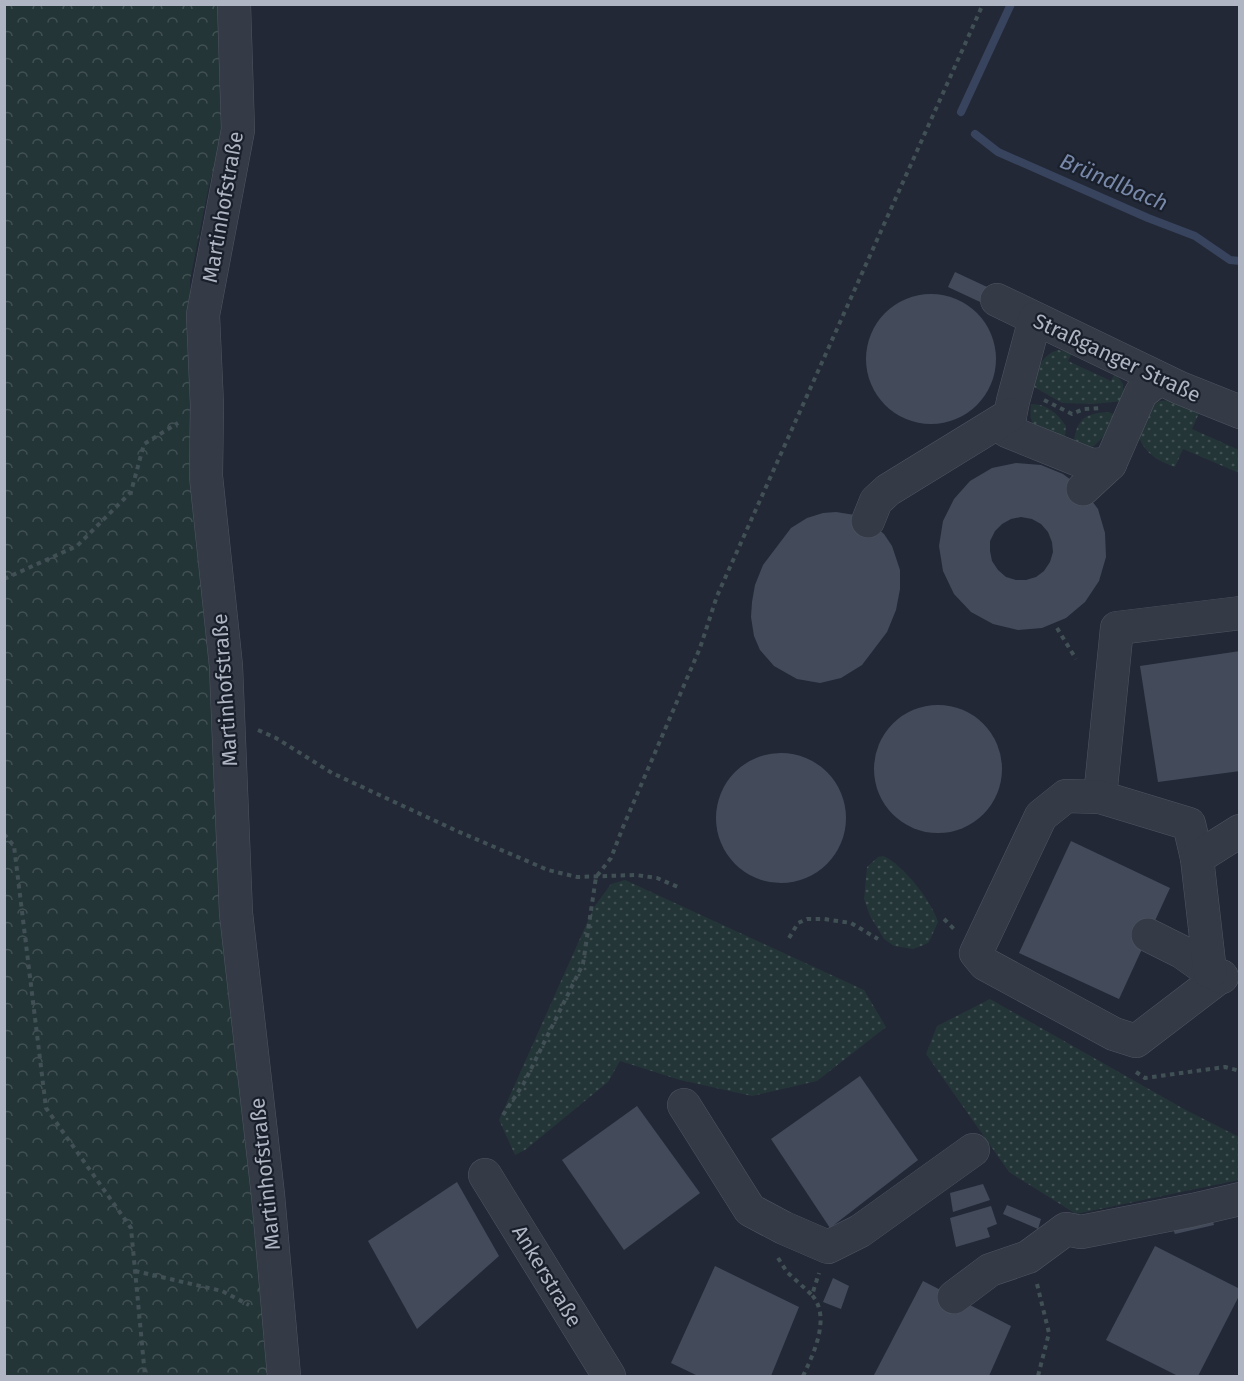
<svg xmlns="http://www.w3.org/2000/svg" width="1244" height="1381" font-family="'Fira Sans',sans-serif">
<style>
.grass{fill:url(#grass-dots)}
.forest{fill:url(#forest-crowns)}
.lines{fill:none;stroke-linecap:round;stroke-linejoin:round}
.stream{stroke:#38445e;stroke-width:8}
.building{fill:#434b5b;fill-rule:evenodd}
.minor-casing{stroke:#4f5561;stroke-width:34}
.path{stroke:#415055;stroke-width:4;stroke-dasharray:4.5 4.5;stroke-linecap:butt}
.minor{stroke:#353a47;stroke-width:33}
.labels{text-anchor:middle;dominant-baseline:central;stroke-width:4.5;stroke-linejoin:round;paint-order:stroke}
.street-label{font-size:21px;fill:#afb5c3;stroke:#1a202b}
.water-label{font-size:22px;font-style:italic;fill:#7989aa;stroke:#1a202b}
</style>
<defs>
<pattern id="grass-dots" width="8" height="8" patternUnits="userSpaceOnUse" patternTransform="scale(1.5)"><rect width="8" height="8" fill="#243538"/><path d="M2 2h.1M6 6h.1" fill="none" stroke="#415053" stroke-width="1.8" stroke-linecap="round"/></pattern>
<pattern id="forest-crowns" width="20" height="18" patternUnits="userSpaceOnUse" patternTransform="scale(1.5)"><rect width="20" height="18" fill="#243538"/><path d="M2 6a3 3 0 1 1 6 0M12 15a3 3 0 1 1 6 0" fill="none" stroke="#415053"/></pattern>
</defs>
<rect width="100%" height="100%" fill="#222836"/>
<!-- grass -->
<g class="grass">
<path d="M1058,350L1072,353L1068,361L1111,381L1115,373L1123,384L1124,401L1093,404L1062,403L1034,387C1038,370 1039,356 1058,350Z"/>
<path d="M1171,400L1200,411L1192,429L1239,450V473L1183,449L1175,467C1158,461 1146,454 1139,438L1149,407L1160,401Z"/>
<path d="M1031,404C1047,404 1057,413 1066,426L1064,447C1043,433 1027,432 1031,404Z"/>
<path d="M1108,412L1117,415L1103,437L1095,445L1087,450H1072C1077,423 1078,414 1108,412Z"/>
<path d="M883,856C903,864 932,902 938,922L929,942L924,945L913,949L894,946L884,939L870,916L864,899L867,867L878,857Z"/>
<path d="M625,880L864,990L886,1027L817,1081L752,1096L680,1080L620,1061L608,1082L525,1150L515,1155L499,1120L594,907L611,884Z"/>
<path d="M990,999L1184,1109L1239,1137V1180L1076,1214L1009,1172L926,1054L937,1026Z"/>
</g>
<!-- forest -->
<path class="forest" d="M5,5H228L225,128L209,185L190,280L191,358L272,1376H5Z"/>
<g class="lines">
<!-- stream -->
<g class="stream">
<path d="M961,112L1011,4"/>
<path d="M975,134L998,152L1148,218L1195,236L1230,260L1240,261"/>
</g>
</g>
<!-- building -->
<g class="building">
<path d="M955,272L1000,293L993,308L948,287Z"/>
<circle cx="931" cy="359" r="65"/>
<path d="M1016,463L1041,465L1063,474L1083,489L1098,509L1105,533L1106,557L1099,581L1085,602L1066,618L1042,628L1018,630L993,624L971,612L954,594L943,571L939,546L943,521L954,499L970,481L992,468ZM1021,517L1032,519L1041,524L1048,532L1052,542L1053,552L1050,562L1044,571L1036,577L1026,580H1016L1006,577L998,570L992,561L990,551V541L995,531L1002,524L1011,519Z"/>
<path d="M836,512L855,515L868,521L884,534L892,546L900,570V589L896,610L887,632L862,665L841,678L820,683L797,679L774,666L760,650L754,636L751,617L752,602L755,585L763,565L791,528L807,518L823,513Z"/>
<path d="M1240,651V771L1158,782L1140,666Z"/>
<circle cx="938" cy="769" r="64"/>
<circle cx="781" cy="818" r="65"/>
<path d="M1071,841L1170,888L1119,999L1019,953Z"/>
<path d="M860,1076L918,1160L830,1228L771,1139Z"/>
<path d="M637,1106L700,1193L624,1250L562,1160Z"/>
<path d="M457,1182L499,1256L417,1329L368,1241Z"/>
<path d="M983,1184L990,1200L953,1212L950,1193Z"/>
<path d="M1007,1205L1041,1219L1038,1229L1003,1214Z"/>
<path d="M991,1206L997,1224L987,1228L990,1237L956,1247L950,1218Z"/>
<path d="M1212,1218L1214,1225L1175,1234L1172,1227Z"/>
<path d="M1155,1246L1240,1289V1294L1198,1376H1178L1106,1340Z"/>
<path d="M715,1266L799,1307L771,1376H698L671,1363Z"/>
<path d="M833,1278L849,1286L841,1309L823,1302Z"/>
<path d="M923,1281L1011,1326L989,1376H877L874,1375Z"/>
</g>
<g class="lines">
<defs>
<g id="minor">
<path d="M234,4L238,130L203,315L207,405L206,476L226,666L236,913L268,1195L284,1376"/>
<path d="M997,300L1180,388L1240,412"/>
<path d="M1035,319L1013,401L1007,431L1091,465L1110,464"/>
<path d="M1083,489L1110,464L1141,393L1159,379"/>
<path d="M868,521L876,501L888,490L1010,415"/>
<path d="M1100,797L1117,628L1240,613"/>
<path d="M1197,858L1189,824L1100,797L1066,796L1041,816L976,953L985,964L1114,1034L1136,1041L1221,976"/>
<path d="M1148,935L1182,952L1210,972L1222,977"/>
<path d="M1210,972L1197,858L1240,831"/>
<path d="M684,1105L750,1210L784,1228L828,1247L860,1231L973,1150"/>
<path d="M485,1175L609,1376"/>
<path d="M954,1297L990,1270L1028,1257L1066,1229L1081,1232L1193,1210L1240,1199"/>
</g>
</defs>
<!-- minor casing -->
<use href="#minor" class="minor-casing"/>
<!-- path -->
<g class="path">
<path d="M1044,400L1072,414L1084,409L1101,408"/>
<path d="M4,579L77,546L131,492L144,444L178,423"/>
<path d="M1057,628L1076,659"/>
<path d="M258,730L276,738L332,773L457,831L548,870L577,877L636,875L657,878L678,887"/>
<path d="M4,834L14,846L46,1108L131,1228L145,1376"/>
<path d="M944,919L954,929"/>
<path d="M789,938L798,923L807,919H824L851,923L878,939"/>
<path d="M1136,1072L1145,1078L1225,1067L1240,1071"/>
<path d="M503,1115L524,1083L583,964L596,877L611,858L623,827L700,648L717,596L983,4"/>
<path d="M778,1258L787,1272L812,1295"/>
<path d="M135,1271L222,1291L249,1305"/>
<path d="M1037,1284L1049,1333L1038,1376"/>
<path d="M803,1376C814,1353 831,1317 812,1295L819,1273"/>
</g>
<!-- minor -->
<use href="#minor" class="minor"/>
</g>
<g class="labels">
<!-- street labels -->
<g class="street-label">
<text transform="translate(223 207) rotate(-80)">Martinhofstraße</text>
<text transform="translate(1117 358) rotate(25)">Straßganger Straße</text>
<text transform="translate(225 690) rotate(-94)">Martinhofstraße</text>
<text transform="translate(265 1174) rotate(-96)">Martinhofstraße</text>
<text transform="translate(547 1276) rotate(59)">Ankerstraße</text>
</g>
<!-- water labels -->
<g class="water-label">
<text transform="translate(1114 182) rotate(23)">Bründlbach</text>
</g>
</g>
<!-- border -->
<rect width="1244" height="1381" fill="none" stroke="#afb5c3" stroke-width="12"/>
</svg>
